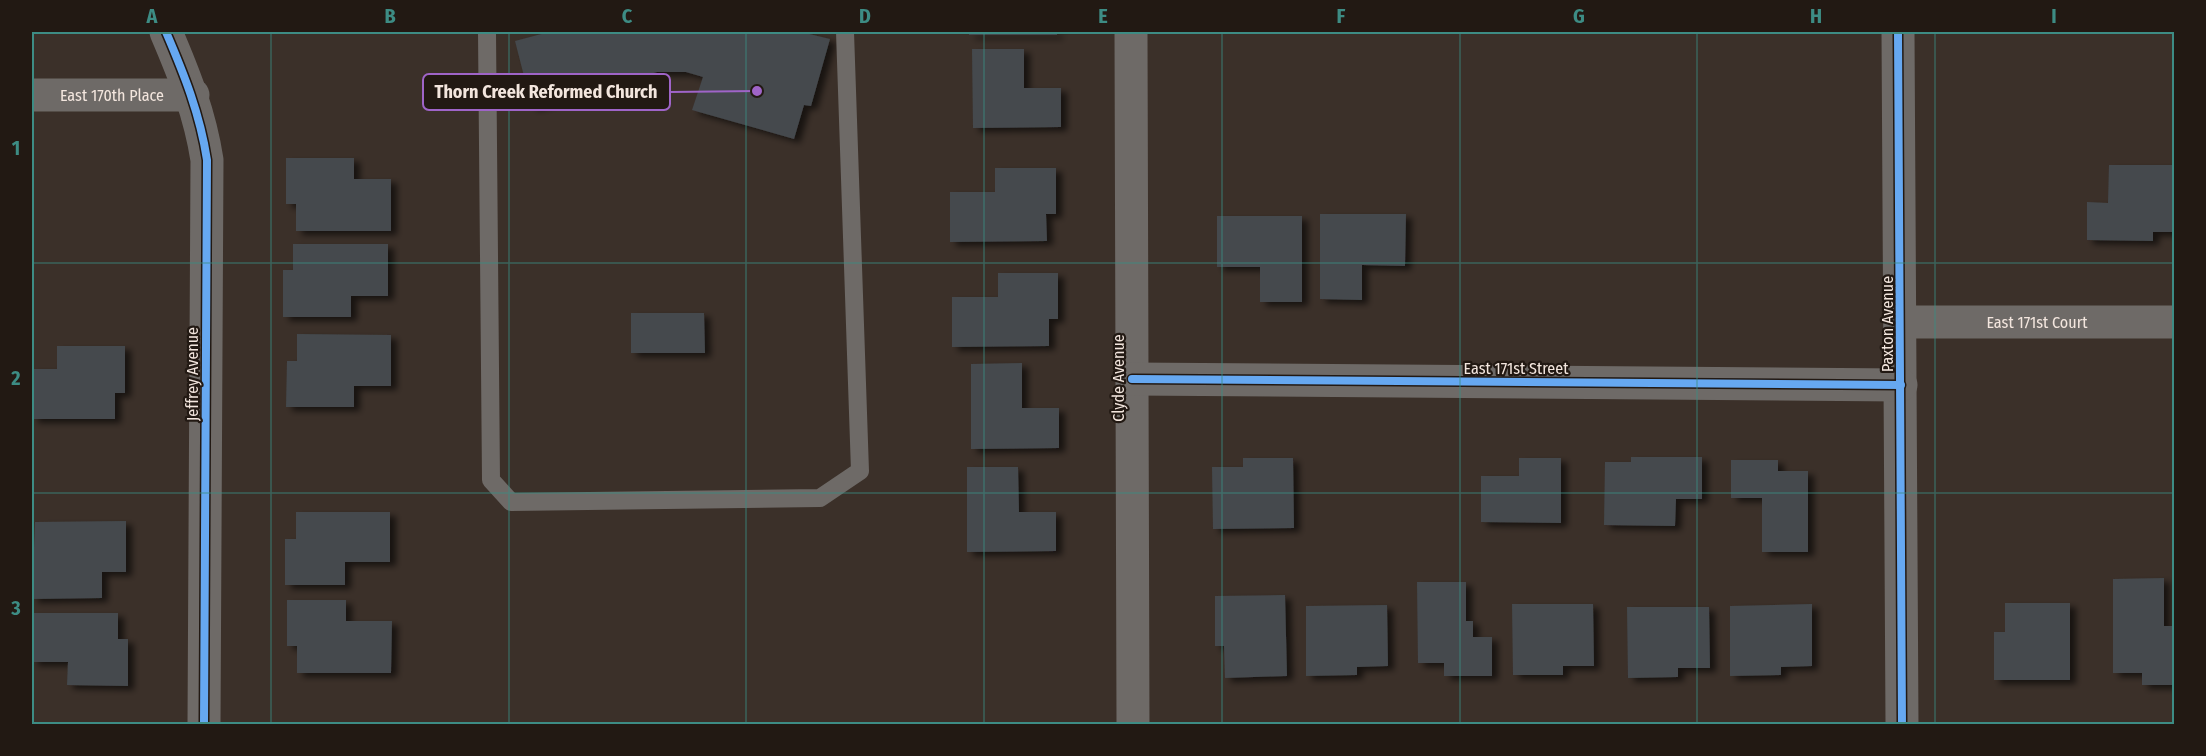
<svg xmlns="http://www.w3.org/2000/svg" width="2206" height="756" font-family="'Fira Sans Condensed',sans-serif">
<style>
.building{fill:#44494d;filter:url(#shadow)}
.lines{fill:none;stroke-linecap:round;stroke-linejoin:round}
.service{stroke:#6e6a67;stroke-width:18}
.minor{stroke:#6e6a67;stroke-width:33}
.cycleway-casing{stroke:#221913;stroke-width:11}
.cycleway{stroke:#66a8f1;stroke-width:8}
.grid{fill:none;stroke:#3d8c84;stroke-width:1.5;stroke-opacity:0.55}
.labels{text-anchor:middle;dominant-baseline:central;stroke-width:4.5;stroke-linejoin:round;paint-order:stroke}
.street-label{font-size:16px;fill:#f3e6de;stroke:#221913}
.leader{fill:none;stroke:#9f64c8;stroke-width:2}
.callout-dot{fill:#9f64c8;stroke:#221913;stroke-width:2}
.callout{fill:#221913;stroke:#9f64c8;stroke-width:2}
.callout-label{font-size:18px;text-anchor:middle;font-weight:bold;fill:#f3e6de}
.neatline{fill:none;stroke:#3d8c84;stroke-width:2}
.grid-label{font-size:20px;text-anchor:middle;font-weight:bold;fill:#3d8c84}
</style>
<defs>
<filter id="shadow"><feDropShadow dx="6" dy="4" stdDeviation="3" flood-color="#0009"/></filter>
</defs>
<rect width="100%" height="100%" fill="#3b3029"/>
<!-- building -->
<g class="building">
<path d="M549,32H801L830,39L811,106L804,105L794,139L692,110L703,77L686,72H657L532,107L515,41Z"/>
<rect x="969" y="32" width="88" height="3"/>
<path d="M972,49H1024V88H1061V127L973,128Z"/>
<path d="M286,158H354V179H391V231H296V204H286Z"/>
<path d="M2109,165H2174V232H2153V241L2087,240V202L2108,203Z"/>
<path d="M995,168H1056V214H1046L1047,241L950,242V192H995Z"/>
<path d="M1320,214H1406L1405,266L1362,265V300L1320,299Z"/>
<path d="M1217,216H1302V302H1260V267H1217Z"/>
<path d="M293,244H388V296H351V317H283V270H293Z"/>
<path d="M998,273H1058V319H1049V346L952,347V297H998Z"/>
<path d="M631,313H704L705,353H631Z"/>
<path d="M297,334L391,335V386H354V407H286L287,361H297Z"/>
<path d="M57,346H125V393H115V419H32V369H57Z"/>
<path d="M1022,363V408H1059V448L971,449V364Z"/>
<path d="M1631,457H1702V499H1676L1675,526L1604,525L1605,462H1631Z"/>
<path d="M1243,458H1293L1294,528L1213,529L1212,467H1243Z"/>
<path d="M1519,458H1561V523L1481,522V476H1519Z"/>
<path d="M1731,460H1778V471H1808V552H1762V498H1731Z"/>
<path d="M967,467H1018L1019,512H1056V551L967,552Z"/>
<path d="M296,512H390V562H345V585H285V539H296Z"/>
<path d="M126,521V572H102V598L32,599L35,522Z"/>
<path d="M2164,578V626H2174V685H2142V673H2113V579Z"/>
<path d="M1417,582H1466V621H1473V637H1492V676H1444V663H1418Z"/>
<path d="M1285,595L1287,676L1225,678L1224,646H1215V596Z"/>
<path d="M287,600H346V621H392L391,673H297V646H287Z"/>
<path d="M2005,603H2070V680H1994V632H2005Z"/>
<path d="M1512,604H1593L1594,666H1563V675H1513Z"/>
<path d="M1812,604V666L1781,667V675L1730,676V606Z"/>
<path d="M1387,605L1388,666L1357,667V675L1306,676V606Z"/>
<path d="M1627,607H1709L1710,668H1678V677L1628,678Z"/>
<path d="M32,613H118V639H128V686L67,685L68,662H32Z"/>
</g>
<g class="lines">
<!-- service -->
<path class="service" d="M487,32L491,480L511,502L820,498L860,471L845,32"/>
<!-- minor -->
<g class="minor">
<path d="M166,32C184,74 200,114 207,160L204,724"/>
<path d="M1131,32L1133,724"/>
<path d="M1898,32L1902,724"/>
<path id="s1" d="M32,95H193"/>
<path id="s2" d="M1901,322H2174"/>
<path d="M1132,379L1901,385"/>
</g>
<defs>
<g id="cycleway">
<path d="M166,32C184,74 200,114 207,160L204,724"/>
<path d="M1898,32L1902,724"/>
<path d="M1132,379L1901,385"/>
</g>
</defs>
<!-- cycleway casing -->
<use href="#cycleway" class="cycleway-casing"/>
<!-- cycleway -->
<use href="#cycleway" class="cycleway"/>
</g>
<!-- grid -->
<path class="grid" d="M271,32V724M509,32V724M746,32V724M984,32V724M1222,32V724M1460,32V724M1697,32V724M1935,32V724M32,263H2174M32,493H2174"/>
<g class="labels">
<!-- street labels -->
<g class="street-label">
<text stroke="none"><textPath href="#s1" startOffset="80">East 170th Place</textPath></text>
<text stroke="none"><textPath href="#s2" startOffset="136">East 171st Court</textPath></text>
<text transform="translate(1887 324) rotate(-90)">Paxton Avenue</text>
<text x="1516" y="368">East 171st Street</text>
<text transform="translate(192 374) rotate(-90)">Jeffrey Avenue</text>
<text transform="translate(1118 378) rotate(-90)">Clyde Avenue</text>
</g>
</g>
<!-- callouts -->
<path class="leader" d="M757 91L670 92"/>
<circle class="callout-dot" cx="757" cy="91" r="6"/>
<rect class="callout" x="423" y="74" width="247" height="36" rx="6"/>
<g class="callout-label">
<text x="546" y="98">Thorn Creek Reformed Church</text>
</g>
<!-- border -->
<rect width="2206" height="756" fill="none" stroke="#221913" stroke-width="66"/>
<rect x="33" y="33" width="2140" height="690" class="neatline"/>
<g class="grid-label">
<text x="152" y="23">A</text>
<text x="390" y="23">B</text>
<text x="627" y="23">C</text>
<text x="865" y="23">D</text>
<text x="1103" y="23">E</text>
<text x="1341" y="23">F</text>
<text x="1579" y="23">G</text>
<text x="1816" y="23">H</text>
<text x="2054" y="23">I</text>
<text x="16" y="155">1</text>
<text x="16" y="385">2</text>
<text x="16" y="615">3</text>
</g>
</svg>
